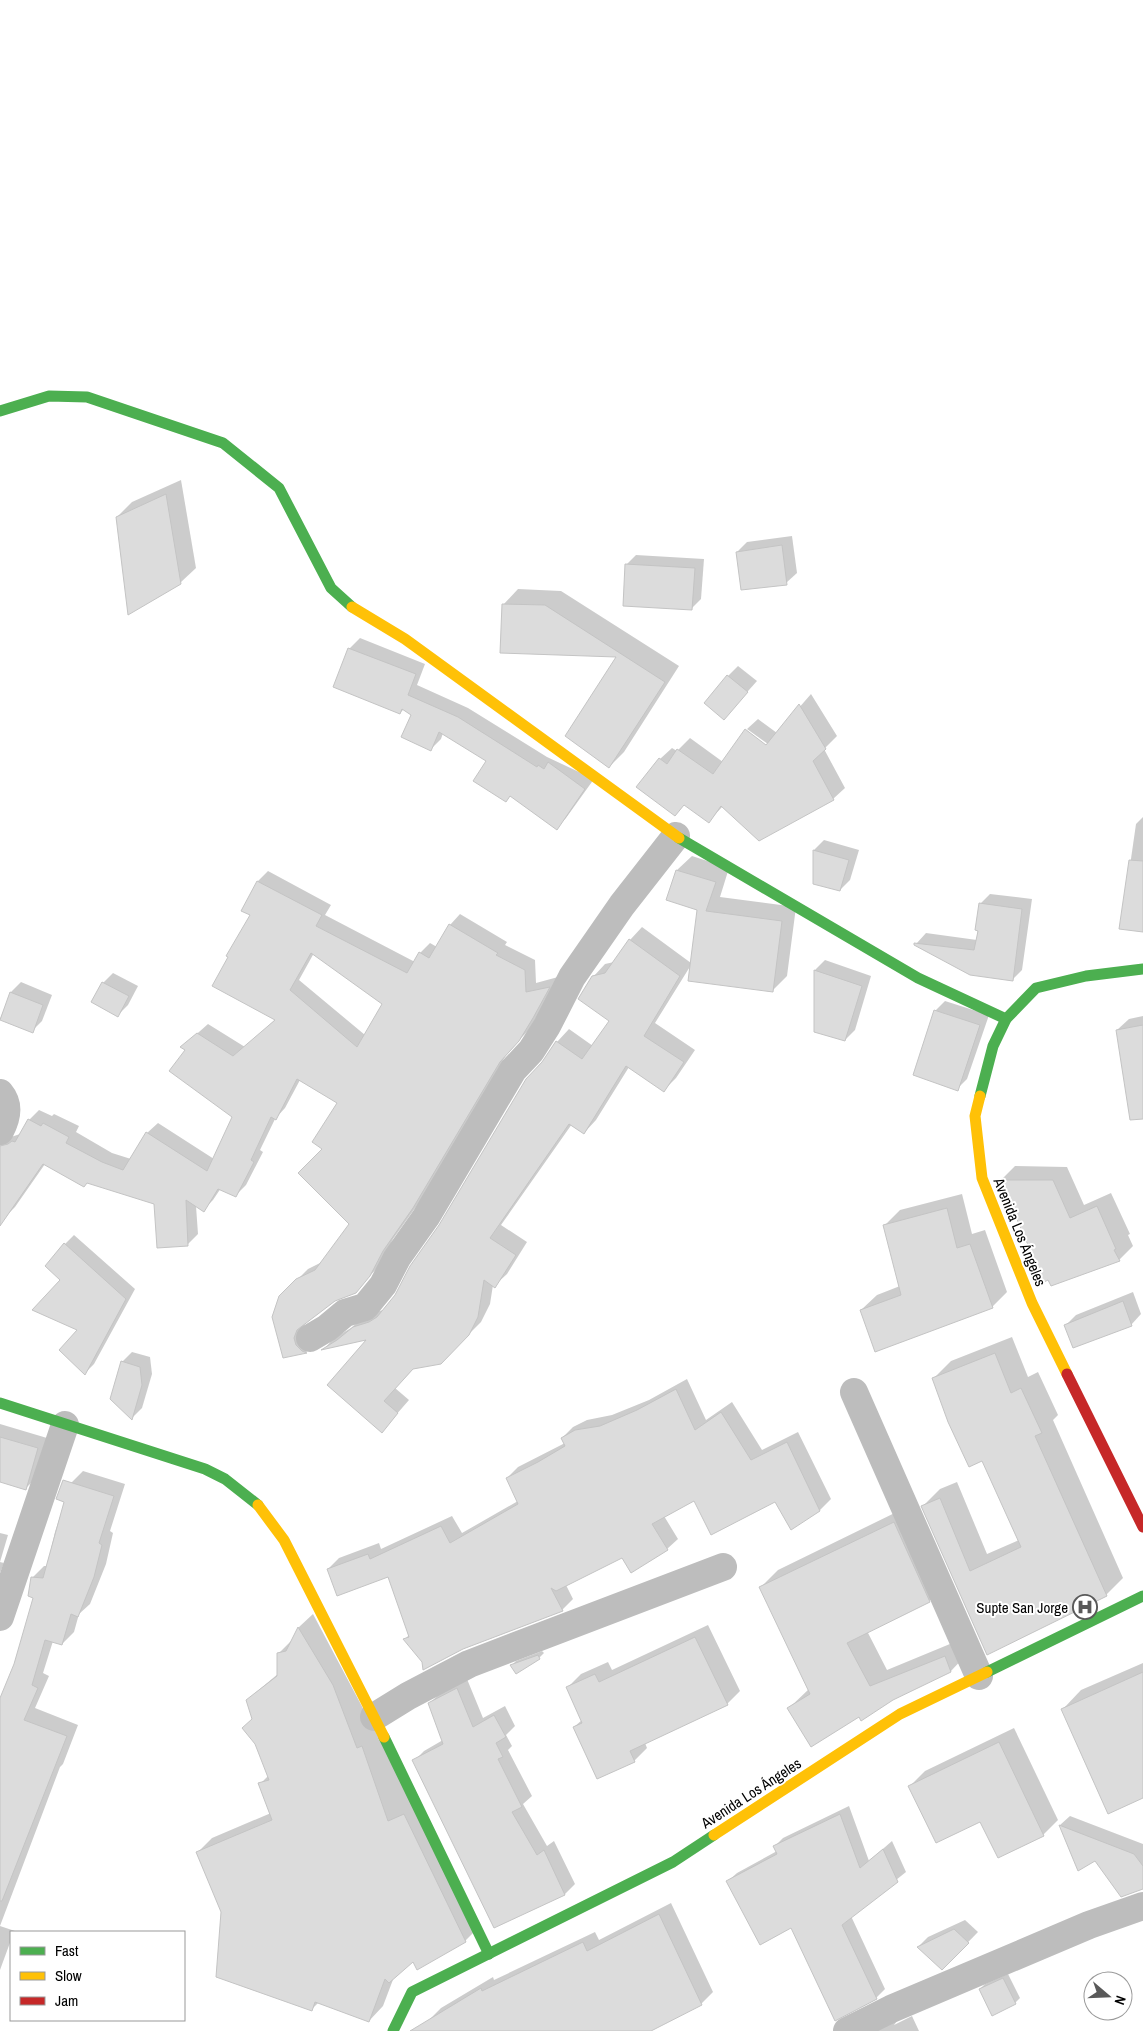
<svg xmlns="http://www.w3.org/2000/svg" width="1143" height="2031" font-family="'Archivo Narrow',sans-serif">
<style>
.shadow{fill:#0003;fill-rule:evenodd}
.building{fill:#dcdcdc;stroke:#c4c4c4;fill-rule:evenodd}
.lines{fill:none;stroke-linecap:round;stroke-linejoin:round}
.street{stroke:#bdbdbd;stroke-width:28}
.fast{stroke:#4caf50;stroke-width:11}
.slow{stroke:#ffc107;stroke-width:11}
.jam{stroke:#c62828;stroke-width:11}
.labels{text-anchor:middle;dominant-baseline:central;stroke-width:4;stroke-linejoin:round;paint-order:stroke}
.street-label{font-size:15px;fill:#000;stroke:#fff}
.poi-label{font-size:15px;fill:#000;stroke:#fff;text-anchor:end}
</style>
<rect width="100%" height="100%" fill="#fff"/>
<!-- shadow -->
<g class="shadow">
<path d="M181,480L196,568L180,583L117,517L132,502Z"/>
<path d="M792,536L797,573L786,583L737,552L747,542Z"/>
<path d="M636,555L704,559L701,599L691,609L626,565Z"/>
<path d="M518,589L561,591L679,666L624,752L609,767L618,656L503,605Z"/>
<path d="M360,638L425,664L417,685L468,708L547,757L594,779L566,818L556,828L511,795L506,801L487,761L443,733L441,739L431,749L413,714L404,709L400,713L334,687L350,648Z"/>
<path d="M738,666L757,681L724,718L728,676Z"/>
<path d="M811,694L837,736L824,749L845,788L833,799L723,806L709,821L685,804L675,814L660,759L672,748L677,751L690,738L723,762L746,730L771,749L772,747L747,729L758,719L777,733Z"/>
<path d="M1143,817V931L1121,928L1136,824Z"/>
<path d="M824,840L859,850L850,880L840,890L814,883V850Z"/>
<path d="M692,856L729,868L720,897L796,907L787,976L773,990L691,965L655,1023L695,1050L676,1078L664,1090L629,1067L596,1120L584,1133L572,1124L501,1225L527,1242L507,1274L494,1286L493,1285L490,1304L481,1322L440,1363L414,1368L395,1388L409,1400L382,1431L369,1338L325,1348L334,1338L351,1328L366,1315L383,1310L396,1295L557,1042L569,1029L593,1046L610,1021L593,977L605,964L614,962L630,940L642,927L691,963L698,909L668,899L677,870Z"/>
<path d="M268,871L331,905L325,915L415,962L420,953L430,943L437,947L450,925L460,914L507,942L505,945L535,960L536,983L558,977L543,1007L529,1030L509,1050L423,1197L393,1239L380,1265L355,1292L335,1300L305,1322L304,1327L316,1343L306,1352L284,1357L280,1297L308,1269L322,1262L351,1223L324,1149L339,1103L300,1080L285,1108L275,1119L260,1150L263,1152L246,1185L236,1195L221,1188L213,1200L203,1210L196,1206L198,1234L188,1244L155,1203L45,1164L15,1207L5,1217L0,1214V1132L11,1137L20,1134L29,1120L39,1110L52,1116L54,1114L79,1126L76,1132L112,1153L131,1159L147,1133L158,1123L214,1159L233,1117L186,1050L182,1047L208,1024L245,1047L276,1019L251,915L258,881ZM314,953L383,1003L365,1035L299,980Z"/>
<path d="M990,894L1032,899L1022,970L1012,980L916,944L926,933L977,940L980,904Z"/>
<path d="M825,960L871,976L855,1030L845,1040L816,1031L815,970Z"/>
<path d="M113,973L138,986L128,1005L118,1015L103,983Z"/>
<path d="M21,982L52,995L42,1021L32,1031L0,1019L11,992Z"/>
<path d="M945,1001L989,1015L967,1079L957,1089L935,1011Z"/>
<path d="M1143,1016V1074L1117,1030L1129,1019Z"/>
<path d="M1015,1166L1067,1167L1084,1205L1111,1193L1130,1234L1128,1235L1133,1246L1119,1260L1001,1180Z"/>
<path d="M962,1194L972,1234L985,1230L1007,1292L992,1307L861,1310L877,1295L900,1286L885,1225L900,1210Z"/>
<path d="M74,1235L135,1289L94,1364L85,1373L79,1330L62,1280L65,1244Z"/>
<path d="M1133,1292L1141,1314L1131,1325H1066L1076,1315Z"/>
<path d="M1012,1337L1028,1377L1038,1372L1058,1415L1053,1420L1123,1578L1106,1595L987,1653L923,1506L940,1489L957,1482L987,1554L1019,1540L983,1459L934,1378L951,1361Z"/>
<path d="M132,1352L150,1357L152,1374L142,1408L132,1418L122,1362Z"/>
<path d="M687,1379L706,1420L732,1402L762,1450L798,1432L831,1499L820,1510L776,1501L695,1499L664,1516L678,1539L667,1549L623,1556L566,1585L573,1599L562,1610L423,1661L405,1639L409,1635L389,1576L328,1569L339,1558L379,1543L381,1549L452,1516L462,1533L518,1501L507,1478L518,1467L565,1443L562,1438L573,1427L587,1420L612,1415L649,1400Z"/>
<path d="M0,1424L47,1438L35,1479L25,1489L0,1481Z"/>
<path d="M83,1471L125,1484L110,1531L113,1533L106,1564L90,1604L79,1614L74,1632L62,1644L53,1641L43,1673L49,1676L35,1708L78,1725L63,1764L60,1767L0,1926V1709L16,1665L34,1597L32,1578L44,1566H47L55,1532L71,1483Z"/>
<path d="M911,1505L946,1584L929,1601L867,1631L887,1670L962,1639L968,1653L951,1671L859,1715L789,1708L809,1689L761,1587L778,1570Z"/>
<path d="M0,1533L8,1535L0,1562L4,1563L0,1573Z"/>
<path d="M313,1614L479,1927L465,1941L414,1960L394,1977L383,2006L369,2021L319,2002L312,2009L222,1912L198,1852L212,1838L271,1813L260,1784L269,1775L247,1700L279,1673V1653L293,1639L299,1627Z"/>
<path d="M708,1625L740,1691L727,1704L645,1743L647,1748L634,1761L574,1727L582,1720L568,1687L581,1674L608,1662L612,1670Z"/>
<path d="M542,1651L544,1653L539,1658L512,1665L516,1661Z"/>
<path d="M1143,1663V1797L1063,1709L1081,1690Z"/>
<path d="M467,1679L483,1718L505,1706L515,1726L506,1735L512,1746L508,1750L532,1796L523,1804L547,1846L554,1841L575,1884L565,1894L494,1927L414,1761L424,1751L443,1740L429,1704L440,1693Z"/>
<path d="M1014,1728L1058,1820L1043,1835L981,1820L910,1786L925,1771Z"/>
<path d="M849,1806L869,1861L892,1841L906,1872L851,1916L885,1989L876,1998L792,1926L728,1881L737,1873L777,1851L775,1846L783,1838Z"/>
<path d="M1070,1816L1143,1844V1888L1096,1859L1079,1869L1060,1825Z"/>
<path d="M671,1903L713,1992L701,2004L645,2031H422L429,2020L441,2008L493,1977L494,1980L595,1932L599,1940Z"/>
<path d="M965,1920L978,1932L942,1969L918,1947L928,1937Z"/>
<path d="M0,1926L15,1931L11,1932V1940L0,1970Z"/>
<path d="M1008,1974L1020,1998L1015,2003L980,1989L985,1984Z"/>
<path d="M901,2016L894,2025L912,2016L919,2031H872Z"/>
</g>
<!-- building -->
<g class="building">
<path d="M166,494L181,584L128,615L116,517Z"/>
<path d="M782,545L787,585L741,590L736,552Z"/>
<path d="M625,564L695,568L692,610L623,606Z"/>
<path d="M502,604L545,605L665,682L609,768L565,736L616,657L500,653Z"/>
<path d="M348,648L416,674L408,695L458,717L537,767L538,765L544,769L548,762L585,789L557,830L510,796L506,802L473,781L486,761L439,732L431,751L401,737L411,715L402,709L400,714L333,687Z"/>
<path d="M727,675L748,692L724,720L704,703Z"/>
<path d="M799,704L826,749L813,761L834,800L759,841L721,806L709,823L684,805L675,816L636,787L659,758L667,764L677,749L713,774L745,729L766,745Z"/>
<path d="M813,850L849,860L840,891L813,884Z"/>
<path d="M1129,860L1143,861V932L1119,929Z"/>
<path d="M676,870L716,882L706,911L782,921L773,992L688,981L697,910L666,900Z"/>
<path d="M257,881L322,915L316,926L407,973L419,952L429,958L449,924L498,953L496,955L525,970L526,992L550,987L533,1018L519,1041L500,1062L413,1208L383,1251L370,1276L356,1293L335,1301L297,1330L294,1338L296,1345L302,1351L307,1353L283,1358L272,1317L279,1296L296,1279L315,1270L349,1224L298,1173L322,1149L312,1142L337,1103L297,1079L276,1120L271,1117L251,1160L254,1162L236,1197L218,1189L204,1212L186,1200L188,1246L157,1248L154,1204L87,1183L84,1187L43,1164L0,1226V1146L8,1144L12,1141L15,1142L28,1119L41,1126L43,1123L69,1137L66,1143L102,1162L123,1170L146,1132L207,1171L232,1117L169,1071L185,1050L180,1047L197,1033L233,1056L275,1020L212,986L228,957L226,956L250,915L241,911ZM311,953L382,1004L357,1047L290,990Z"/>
<path d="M979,903L1022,909L1013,981L970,975L914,945V943L974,950L978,931L975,930Z"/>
<path d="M629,939L680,976L644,1036L684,1062L664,1092L626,1066L584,1134L569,1124L490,1238L516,1255L495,1288L484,1280L478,1317L469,1335L441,1364L413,1369L384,1401L398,1413L382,1433L327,1385L366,1340L321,1350L337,1340L353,1327L369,1322L377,1317L395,1295L410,1266L439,1225L526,1079L542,1062L556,1041L582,1059L609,1021L578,999L592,976L605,973Z"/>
<path d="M814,970L862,986L845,1041L814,1032Z"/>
<path d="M102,982L129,996L118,1017L91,1002Z"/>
<path d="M10,992L43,1005L33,1033L0,1020Z"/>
<path d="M934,1010L980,1025L958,1091L913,1075Z"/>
<path d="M1143,1025V1119L1130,1120L1116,1030Z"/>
<path d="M1000,1180H1053L1070,1218L1097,1206L1116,1249L1114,1250L1120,1261L1051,1286L1048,1280L1044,1282Z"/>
<path d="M947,1208L957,1248L970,1244L993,1308L875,1352L860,1310L901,1295L883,1225Z"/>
<path d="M64,1243L126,1299L85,1375L59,1350L77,1330L32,1310L60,1280L45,1266Z"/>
<path d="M1123,1301L1132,1326L1073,1348L1064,1325Z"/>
<path d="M995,1353L1011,1393L1021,1388L1042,1433L1035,1436L1107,1596L987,1655L921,1506L940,1498L970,1571L1021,1547L982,1461L969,1467L948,1422L932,1378Z"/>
<path d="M121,1361L140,1367L142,1385L132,1420L110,1399Z"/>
<path d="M676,1389L695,1430L721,1412L751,1460L787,1442L820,1511L791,1530L775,1502L711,1535L694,1501L652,1524L668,1550L631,1573L622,1558L556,1591L551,1588L563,1611L463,1649L423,1670L422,1662L403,1639L409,1637L388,1577L337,1596L327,1569L368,1554L370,1559L441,1526L450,1543L518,1504L506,1478L538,1462L565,1446L561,1438L575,1430L600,1426L637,1410Z"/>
<path d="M0,1437L38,1448L26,1490L0,1482Z"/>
<path d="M63,1480L114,1496L99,1543L102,1545L94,1577L78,1617L71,1614L62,1645L45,1640L32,1685L38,1688L24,1720L67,1736L2,1901H0V1698L14,1664L33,1598L28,1596L31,1577L43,1578L64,1502L56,1499Z"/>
<path d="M894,1522L930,1602L847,1643L870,1686L945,1656L951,1672L893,1700L861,1721L859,1717L811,1747L787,1708L810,1694L759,1587Z"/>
<path d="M298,1627L333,1685L357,1748L362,1746L388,1821L404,1814L466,1942L417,1970L413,1962L389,1983L385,1979L369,2022L315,2002L312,2011L216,1977L221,1912L196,1852L272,1820L258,1783L269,1780L255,1744L242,1728L252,1719L246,1700L277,1676V1653L286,1651Z"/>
<path d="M695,1637L728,1705L630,1751L635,1762L597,1779L573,1727L582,1723L566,1687L595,1674L599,1682Z"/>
<path d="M538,1655L540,1659L516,1674L510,1665Z"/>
<path d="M1143,1672V1798L1108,1814L1061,1709Z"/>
<path d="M457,1688L473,1727L494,1715L506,1737L496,1743L503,1757L498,1759L522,1807L512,1812L537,1855L544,1850L565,1895L494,1928L412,1760L443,1744L428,1703Z"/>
<path d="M999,1742L1044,1836L998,1858L980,1822L936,1843L908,1786Z"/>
<path d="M840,1814L860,1868L883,1849L898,1882L842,1925L877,1999L835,2021L791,1928L760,1945L726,1881L777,1854L773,1846Z"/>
<path d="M1059,1825L1134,1854L1143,1866V1889L1121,1897L1095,1861L1078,1871Z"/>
<path d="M659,1914L702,2005L651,2031H410L481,1988L482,1991L583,1942L587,1951Z"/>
<path d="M954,1929L969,1943L942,1970L917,1947Z"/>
<path d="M1003,1978L1016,2004L992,2016L979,1989Z"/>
</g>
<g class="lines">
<!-- street -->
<g class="street">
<path d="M0,1093C10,1105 7,1118 0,1131"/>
<path d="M310,1338L327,1328L345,1313L365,1307L383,1285L397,1258L426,1217L513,1070L531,1051L547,1026L572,977L622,905L676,836"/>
<path d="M854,1392L979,1676"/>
<path d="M0,1617L65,1425"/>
<path d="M374,1717L408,1696L469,1664L723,1567"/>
<path d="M847,2031L891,2009L1089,1925L1143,1906"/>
</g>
<!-- fast -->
<g class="fast">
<path d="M0,411L49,396L87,397L223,443L279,488L331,588L352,607"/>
<path d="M679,838L918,978L1006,1019"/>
<path d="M980,1096L993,1046L1006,1019L1036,988L1086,976L1143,969"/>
<path d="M0,1403L205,1469L225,1479L258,1505"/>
<path d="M987,1672L1143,1596"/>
<path d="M384,1737L489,1954"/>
<path d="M393,2031L412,1992L673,1862L714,1835"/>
</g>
<!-- slow -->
<g class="slow">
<path d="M352,607L405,639L679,838"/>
<path d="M980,1096L975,1116L982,1178L1032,1303L1067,1374"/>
<path d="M258,1505L284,1540L384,1737"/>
<path d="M714,1835L900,1714L987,1672"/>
</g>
<!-- jam -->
<path class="jam" d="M1067,1374L1143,1527"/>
</g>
<!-- icons -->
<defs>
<symbol id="hospital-ring" viewBox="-11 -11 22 22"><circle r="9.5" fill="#fff" stroke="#595959" stroke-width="1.5"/><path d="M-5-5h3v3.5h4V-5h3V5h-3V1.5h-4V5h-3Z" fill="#595959"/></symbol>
</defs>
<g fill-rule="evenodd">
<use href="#hospital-ring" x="1071" y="1593" width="28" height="28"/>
</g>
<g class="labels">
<!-- street labels -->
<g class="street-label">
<text transform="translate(1020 1232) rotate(68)">Avenida Los Ángeles</text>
<text transform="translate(751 1793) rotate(-33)">Avenida Los Ángeles</text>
</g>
<!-- poi labels -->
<g class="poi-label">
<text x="1068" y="1607">Supte San Jorge</text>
</g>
</g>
<!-- legend -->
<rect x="10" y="1931" width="175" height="90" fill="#ffffff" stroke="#999999"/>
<rect x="20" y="1947" width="25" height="8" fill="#4caf50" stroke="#999999"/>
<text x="55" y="1956" font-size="15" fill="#000000">Fast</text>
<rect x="20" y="1972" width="25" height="8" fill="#ffc107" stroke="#999999"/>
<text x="55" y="1981" font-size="15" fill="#000000">Slow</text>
<rect x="20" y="1997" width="25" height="8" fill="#c62828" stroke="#999999"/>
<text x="55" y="2006" font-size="15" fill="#000000">Jam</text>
<!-- north arrow -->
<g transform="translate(1108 1996) rotate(109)"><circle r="24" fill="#ffffff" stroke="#999999"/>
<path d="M0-4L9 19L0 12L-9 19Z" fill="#595959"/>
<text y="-8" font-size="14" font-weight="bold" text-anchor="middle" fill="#000000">N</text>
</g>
</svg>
